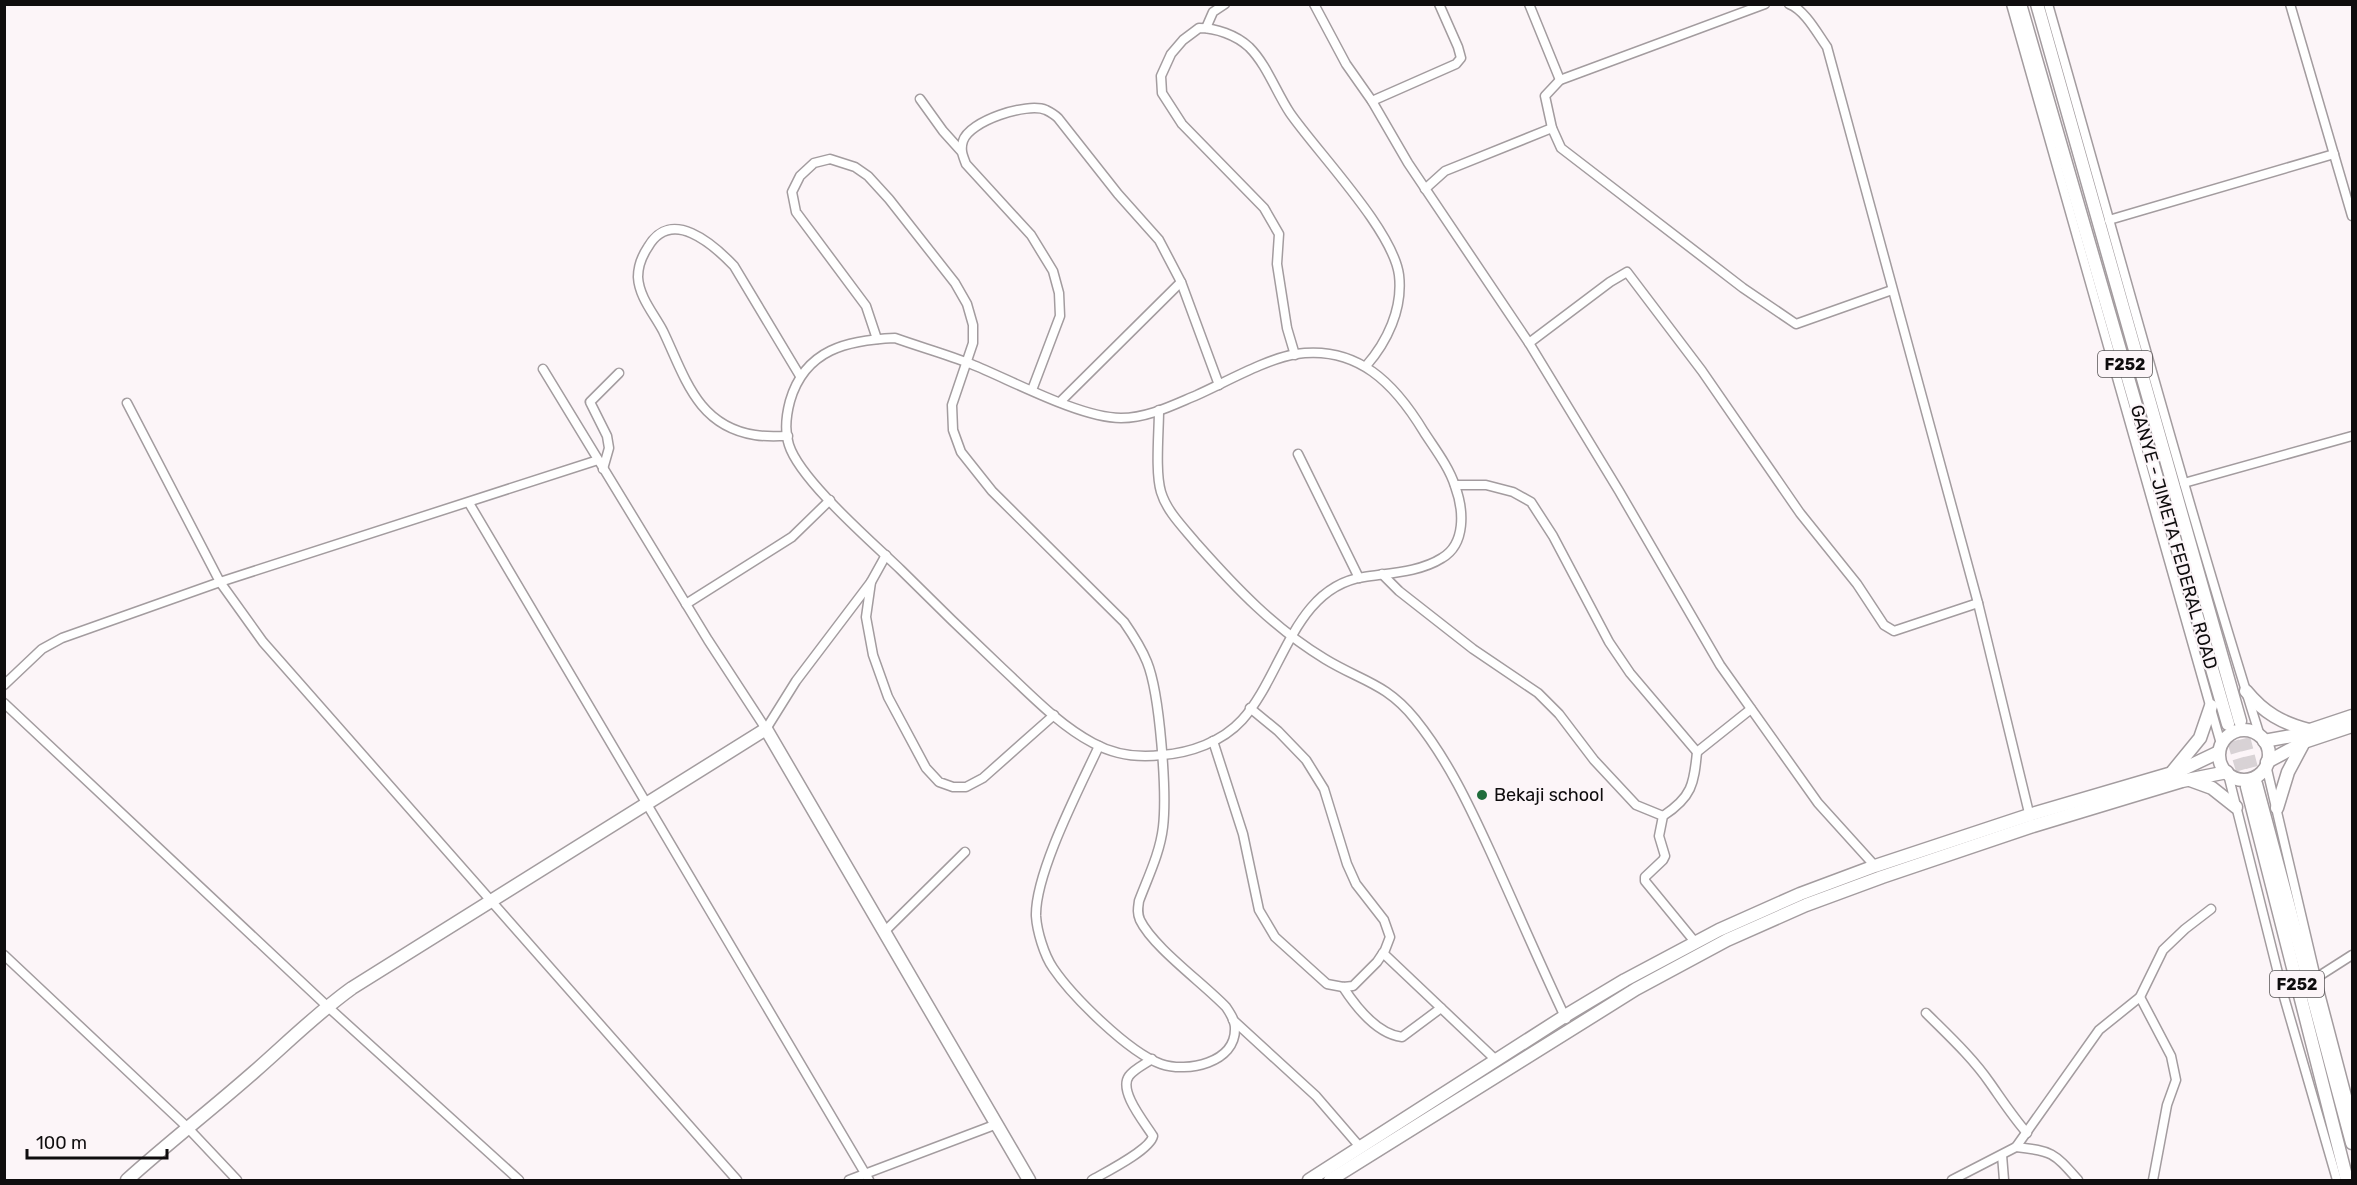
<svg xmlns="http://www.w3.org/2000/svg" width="2357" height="1185" font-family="Rubik,sans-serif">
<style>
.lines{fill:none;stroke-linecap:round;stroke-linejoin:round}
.primary-tunnel{stroke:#d8d2d5;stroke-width:12;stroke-dasharray:12 6;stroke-linecap:butt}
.street-casing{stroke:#a39c9f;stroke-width:11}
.secondary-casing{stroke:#a39c9f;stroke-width:15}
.primary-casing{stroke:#a39c9f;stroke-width:15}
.street{stroke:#fff;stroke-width:8}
.secondary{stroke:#fff;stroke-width:12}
.primary{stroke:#fff;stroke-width:12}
.poi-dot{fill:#206c3b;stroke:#fcf5f8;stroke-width:2}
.labels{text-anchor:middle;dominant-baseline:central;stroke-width:4.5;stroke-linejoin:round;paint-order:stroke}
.shield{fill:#fcf5f8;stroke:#565354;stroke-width:1.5}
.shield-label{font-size:16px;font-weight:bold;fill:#0f0d0e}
.street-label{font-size:18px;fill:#0f0d0e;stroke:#fcf5f8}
.poi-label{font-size:18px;fill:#0f0d0e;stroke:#fcf5f8;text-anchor:start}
</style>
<rect width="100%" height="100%" fill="#fcf5f8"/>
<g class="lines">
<!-- primary-tunnel -->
<g class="primary-tunnel">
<path d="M2240,721L2256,784"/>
<path d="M2228,724L2247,787"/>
</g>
<defs>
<g id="street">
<path d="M1314,4L1346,64L1372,101L1408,163L1529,343L1619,491L1720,665L1818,803L1875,866"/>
<path d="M1529,4L1560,80"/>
<path d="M1765,4L1560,80L1545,96L1552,128L1561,148L1743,288L1796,324L1892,290"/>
<path d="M1789,4C1805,10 1817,33 1827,47L1978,603L2030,817"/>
<path d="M2011,4L2221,744"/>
<path d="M2048,4C2118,248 2184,494 2260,736"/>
<path d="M2290,4L2352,216"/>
<path d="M1206,28L1213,12L1225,4"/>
<path d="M920,99L943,131L961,151"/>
<path d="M1372,101L1456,64L1461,58L1458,47L1439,4"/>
<path d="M1425,189L1445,171L1552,128"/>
<path d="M2109,220L2334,154"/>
<path d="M895,338C920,347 946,354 971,364C1011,380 1080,418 1121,418C1148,418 1173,405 1197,395C1226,382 1266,359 1296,354C1358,345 1395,384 1424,432C1435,449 1449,467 1455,486C1464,510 1466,544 1442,558C1420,572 1390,573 1364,577C1294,587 1283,675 1242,720C1222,742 1190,753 1162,755C1138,758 1113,754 1093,743C1059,725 1031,695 1003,669C969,637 935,604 901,570C872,542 800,480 789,445C784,430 786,416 790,401C805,349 848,340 895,338Z"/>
<path d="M877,339L866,306L796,212L792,192L800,176L814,163L830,159L855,167L868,176L889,199L955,283L967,304L973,325V343L952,405L953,430L961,452L992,491L1124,622C1133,635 1141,647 1147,662C1160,694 1167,792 1163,827C1160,853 1148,877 1139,901C1138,908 1137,913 1140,920C1153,947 1203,983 1226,1007C1230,1013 1235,1020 1235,1028C1236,1063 1187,1073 1161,1064C1128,1052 1072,996 1053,968C1044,955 1037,931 1036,916C1035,873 1080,787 1099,746"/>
<path d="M1529,343L1610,282L1627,272L1702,371L1800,513L1857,584L1884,625L1894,631L1978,603"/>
<path d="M1295,355L1287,328L1277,264L1279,234L1264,208L1182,124L1162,93L1161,76L1171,54L1183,40L1199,28C1216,28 1236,35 1249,47C1267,65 1276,92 1290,113C1317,152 1393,230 1399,275C1403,309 1387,342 1366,366"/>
<path d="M543,369L708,640L766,729L796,681L871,582"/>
<path d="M1032,390L1060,316L1059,293L1053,271L1031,235L966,164C963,156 960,150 963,141C969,121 1027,102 1046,110C1050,112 1055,115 1058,118L1118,194L1159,240L1181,282L1219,385"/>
<path d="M1060,402L1181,282"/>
<path d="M127,403L220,582L263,642L737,1180"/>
<path d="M1159,410C1159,432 1155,472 1161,492C1167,512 1184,528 1197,544C1236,588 1275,629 1325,659C1361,681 1386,683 1415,719C1448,760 1469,805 1491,853C1516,908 1540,964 1566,1019"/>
<path d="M788,436C777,436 766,437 755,435C697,426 685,377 663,331C654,314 639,297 638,277C638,266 642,256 648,247C671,207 713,244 734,266L800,376"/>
<path d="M1298,454L1359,578"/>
<path d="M603,469L609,448L607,436L590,402L619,373"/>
<path d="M2184,483L2352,436"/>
<path d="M1455,485H1486L1513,492L1531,502L1553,536L1609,642L1630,673L1697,752C1694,784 1692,797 1663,816L1659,836L1665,856L1663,860L1645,877V881L1695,942"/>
<path d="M469,503L869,1180"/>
<path d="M886,555L871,582L866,617L873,655L888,697L926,768L939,782L953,787H966L983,778L1054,715"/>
<path d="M1382,574L1399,591L1473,649L1538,693L1559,714L1594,760L1636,805L1663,816"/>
<path d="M686,604L792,537L830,500"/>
<path d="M4,685L42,649L62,638L220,582L598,460"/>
<path d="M4,703L327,1006L519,1180"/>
<path d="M1213,741L1243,834L1259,910L1275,937L1327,984L1343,987L1353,986L1377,962L1385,950L1390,937L1384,920L1356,884L1347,864L1324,789L1306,760L1278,731L1250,708"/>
<path d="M1697,752L1751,709"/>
<path d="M2266,765L2316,978L2352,1115"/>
<path d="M2228,774L2284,997L2337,1180"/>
<path d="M884,932L965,852"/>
<path d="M1383,953L1497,1061"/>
<path d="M4,955L187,1127L237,1180"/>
<path d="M2316,978L2352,955"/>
<path d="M1343,987C1356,1007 1377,1034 1402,1037L1441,1008"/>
<path d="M2140,997L2171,1056L2176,1080L2167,1105L2153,1180"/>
<path d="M1926,1013C1948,1035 1972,1057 1990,1083C2002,1100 2013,1117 2027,1133"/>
<path d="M1233,1020L1316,1096L1360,1147"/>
<path d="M2016,1147C2053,1151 2054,1153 2078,1180"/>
<path d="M2002,1155L2004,1180"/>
<path d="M849,1180L997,1124"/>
<path d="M1092,1180C1106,1172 1150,1150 1153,1136C1145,1123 1118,1091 1129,1076C1134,1069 1145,1064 1152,1059"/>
<path d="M1952,1180L2016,1147L2099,1030L2140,997L2163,950L2185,929L2211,909"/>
</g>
<g id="secondary">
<path d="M2246,691C2264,713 2282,723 2309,730"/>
<circle cx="2244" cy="755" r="25"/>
<path d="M2264,741L2292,736L2352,716"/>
<path d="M2267,762L2304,742L2352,726"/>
<path d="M2173,771L2200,738L2211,706"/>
<path d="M2190,780L2212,788L2236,807"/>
<path d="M2277,808L2288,772L2304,742"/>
<path d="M127,1180C168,1143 212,1109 254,1072C286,1044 317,1013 352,988L766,729L1029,1180"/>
<path d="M1309,1180L1565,1016L1625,980L1719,930L1800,894L1875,866L2029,815L2179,771L2219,752"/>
<path d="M1330,1180L1636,989L1727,940L1806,905L1882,877L2033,826L2132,796L2182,781L2227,772"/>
</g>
<g id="primary">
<path d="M2020,4L2228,724"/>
<path d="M2037,4L2240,721"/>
<path d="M2256,784L2352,1143"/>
<path d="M2247,787L2347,1180"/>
</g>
</defs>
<!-- street casing -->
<use href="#street" class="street-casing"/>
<!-- secondary casing -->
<use href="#secondary" class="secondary-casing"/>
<!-- primary casing -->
<use href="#primary" class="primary-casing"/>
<!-- street -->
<use href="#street" class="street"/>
<!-- secondary -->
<use href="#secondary" class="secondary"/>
<!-- primary -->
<use href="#primary" class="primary"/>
</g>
<!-- markers -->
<circle class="poi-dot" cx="1482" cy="795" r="6"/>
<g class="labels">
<!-- shield labels -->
<g class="shield">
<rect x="2098" y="351" width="54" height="26" rx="4.5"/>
<rect x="2270" y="971" width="54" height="26" rx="4.5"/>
</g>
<g class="shield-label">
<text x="2125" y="364">F252</text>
<text x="2297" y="984">F252</text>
</g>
<!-- street labels -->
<g class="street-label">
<text transform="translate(2174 537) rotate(74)">GANYE - JIMETA FEDERAL ROAD</text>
</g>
<!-- poi labels -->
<g class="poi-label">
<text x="1494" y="795">Bekaji school</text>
</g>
</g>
<!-- border -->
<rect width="2357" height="1185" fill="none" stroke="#0f0d0e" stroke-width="12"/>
<!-- scale -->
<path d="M27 1149v9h140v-9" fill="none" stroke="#0f0d0e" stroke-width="3"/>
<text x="36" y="1149" font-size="18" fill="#0f0d0e" stroke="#fcf5f8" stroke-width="4.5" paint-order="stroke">100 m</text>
</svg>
